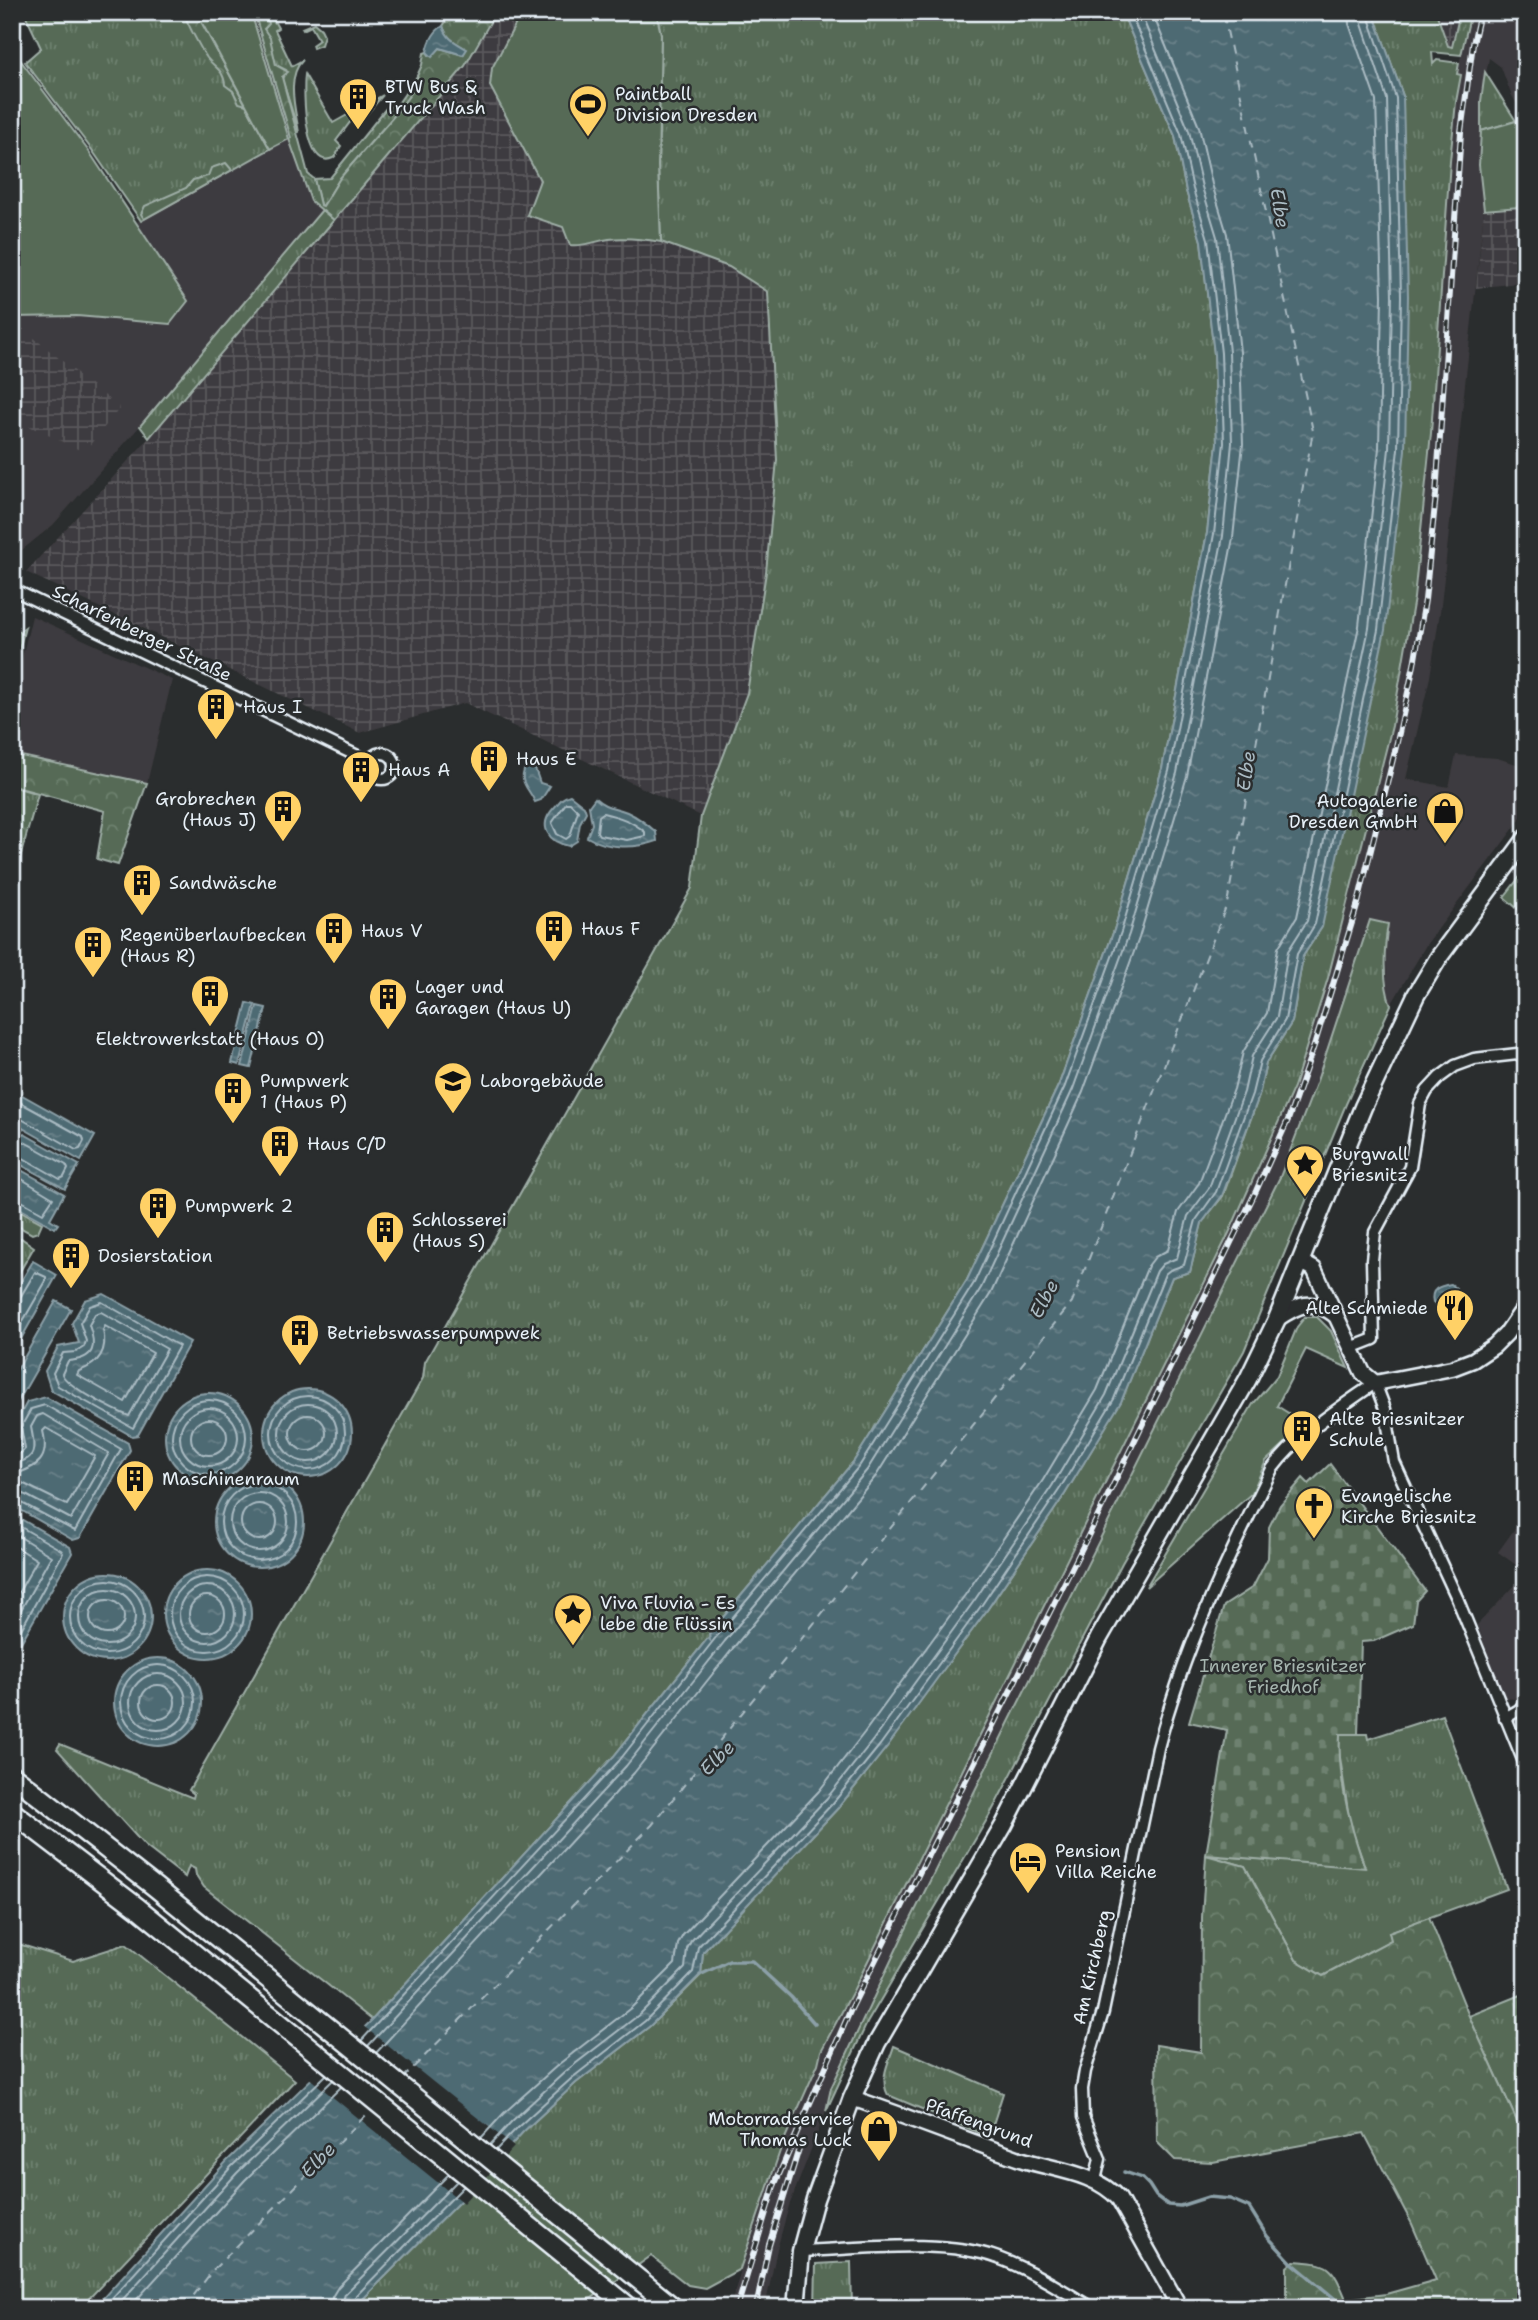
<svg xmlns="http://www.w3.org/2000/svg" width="1538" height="2320" font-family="'Shantell Sans',sans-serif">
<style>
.built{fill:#3e3b3f}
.industrial{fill:url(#industrial-grid)}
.grass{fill:url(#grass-tufts);stroke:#9faea7;stroke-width:2}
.forest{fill:url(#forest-crowns);stroke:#9faea7;stroke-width:2}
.cemetery{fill:url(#cemetery-stones);stroke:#9faea7;stroke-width:2}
.green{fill:#566b56;stroke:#9faea7;stroke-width:2}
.water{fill:url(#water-ripples);stroke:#8ca0a8;stroke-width:2}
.pier{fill:#2a2d2e}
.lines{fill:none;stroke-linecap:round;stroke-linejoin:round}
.shore{stroke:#aabbc3;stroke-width:2}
.stream{stroke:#8ca0a8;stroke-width:3.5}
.ferry{stroke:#aabbc3;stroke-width:2;stroke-dasharray:9 7;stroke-linecap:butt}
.street-casing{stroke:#e8f1f8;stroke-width:15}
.secondary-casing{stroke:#e8f1f8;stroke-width:19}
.primary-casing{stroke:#e8f1f8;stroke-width:21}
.highway-casing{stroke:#e8f1f8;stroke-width:23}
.street{stroke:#2a2d2e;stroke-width:10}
.secondary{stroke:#2a2d2e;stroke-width:14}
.primary{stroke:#2a2d2e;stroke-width:16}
.highway{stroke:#2a2d2e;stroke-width:18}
.rail-casing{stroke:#e8f1f8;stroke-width:6}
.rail{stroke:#2a2d2e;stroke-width:3.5;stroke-dasharray:10;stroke-linecap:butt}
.labels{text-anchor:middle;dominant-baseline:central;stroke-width:5;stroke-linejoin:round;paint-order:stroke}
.poi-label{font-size:18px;fill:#e8f1f8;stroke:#2a2d2e;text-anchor:start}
.street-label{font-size:18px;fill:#e8f1f8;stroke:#2a2d2e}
.park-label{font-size:18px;fill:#a6b5af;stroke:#2a2d2e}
.water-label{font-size:19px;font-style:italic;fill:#aabbc3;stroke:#2a2d2e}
</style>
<defs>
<pattern id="industrial-grid" width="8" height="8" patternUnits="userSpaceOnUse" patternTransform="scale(1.75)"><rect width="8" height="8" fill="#3e3b3f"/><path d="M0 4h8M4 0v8" fill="none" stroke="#5a585c"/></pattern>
<pattern id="grass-tufts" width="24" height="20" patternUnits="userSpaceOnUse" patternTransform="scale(1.75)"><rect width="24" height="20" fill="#566b56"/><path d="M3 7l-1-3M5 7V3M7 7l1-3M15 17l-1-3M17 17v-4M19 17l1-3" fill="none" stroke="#6e816f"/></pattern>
<pattern id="forest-crowns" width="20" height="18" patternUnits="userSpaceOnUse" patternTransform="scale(1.75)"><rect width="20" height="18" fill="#566b56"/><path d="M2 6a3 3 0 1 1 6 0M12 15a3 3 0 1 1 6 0" fill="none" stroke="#6e816f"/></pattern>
<pattern id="cemetery-stones" width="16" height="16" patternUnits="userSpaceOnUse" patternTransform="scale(1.75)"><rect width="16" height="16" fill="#566b56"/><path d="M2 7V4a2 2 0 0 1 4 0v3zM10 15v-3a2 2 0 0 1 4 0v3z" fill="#6e816f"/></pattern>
<pattern id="water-ripples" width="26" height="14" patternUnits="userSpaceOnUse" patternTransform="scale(1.75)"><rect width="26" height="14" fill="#4e6a73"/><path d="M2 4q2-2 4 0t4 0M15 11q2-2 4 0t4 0" fill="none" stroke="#688088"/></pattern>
</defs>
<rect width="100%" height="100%" fill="#2a2d2e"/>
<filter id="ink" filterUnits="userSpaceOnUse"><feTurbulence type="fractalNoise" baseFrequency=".0143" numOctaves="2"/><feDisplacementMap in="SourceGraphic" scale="14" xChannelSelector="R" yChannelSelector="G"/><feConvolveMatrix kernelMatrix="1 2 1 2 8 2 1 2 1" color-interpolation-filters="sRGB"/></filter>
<g filter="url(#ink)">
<!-- built -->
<g class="built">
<path d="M1460,12H1526V120L1511,94L1501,67L1489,58L1481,101L1479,165L1484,210L1441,605L1430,677L1406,779L1449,787L1456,755L1497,758L1526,767V808L1517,824L1426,945L1391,1005L1387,988L1385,938L1388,925L1370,921L1317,1081L1280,1177L905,1931L831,2088L826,2111L789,2206L777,2249L765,2308H730L752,2231L782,2145L818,2064L821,2051L854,1989L1229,1233L1294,1087L1328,978L1393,725L1414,598L1431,433L1450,161L1456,102L1461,76L1457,74L1463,46Z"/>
<path d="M289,139L311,201L322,210L140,426L53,525L12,558V316H77L188,300L137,222Z"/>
<path d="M32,616L172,680L147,783L12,754V700Z"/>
<path d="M1526,1513V1572L1498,1552Z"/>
<path d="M1526,1574V1686L1514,1699L1505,1698L1477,1625Z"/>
</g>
<!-- industrial -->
<g class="industrial">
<path d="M496,12H695L768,292L777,460L766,572L747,693L701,816L465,703L360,733L26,572L149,438L465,66Z"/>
<path d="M1436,12H1460L1452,47L1448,46Z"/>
<path d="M1526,205V282L1476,288L1484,210L1520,207Z"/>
<path d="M12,320L120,408L84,452L12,418Z"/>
</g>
<!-- grass -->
<g class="grass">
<path d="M24,12H196L270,149L141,221L92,150L25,62L41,48Z"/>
<path d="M260,12H269L278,28L275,30L292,66L303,60C285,77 296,112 299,133L282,79L286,70L276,65L264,29L267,26Z"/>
<path d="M656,12H1122L1175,136L1186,191L1201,241L1214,354L1217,443L1207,533L1162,769L1114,930L1059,1084L967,1280L854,1461L709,1634L710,1639H707L614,1756L372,2020L204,1887L196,1875L195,1869L189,1866L185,1877L145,1846L57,1749L60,1744L193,1798L194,1794L189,1790L423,1378L425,1362L692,888L701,816L747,693L766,572L777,460L768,292L729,267L661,242L658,166L661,35Z"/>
<path d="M1373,12H1436L1448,46L1452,47L1460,12H1471L1461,55L1432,52L1433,64L1437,60L1459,63L1457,74L1461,75L1456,102L1450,161L1431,433L1414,598L1392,726L1328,978L1294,1087L1229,1233L854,1989L821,2051L818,2064L782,2145L740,2269L705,2288L688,2285L651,2256L592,2298L580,2301L587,2308H354L459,2202L523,2132L576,2083L650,2026L701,1975L703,1952L838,1808L885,1749L987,1610L1065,1494L1121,1401L1172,1277L1190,1272L1202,1222L1223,1196L1259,1096L1266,1063L1292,1022L1303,956L1322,927L1403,96Z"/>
<path d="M314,23L321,29L324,35L321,45L313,48L312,45L319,40L311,26L303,30L302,28Z"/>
<path d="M1485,72L1516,121L1481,131V101Z"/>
<path d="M305,75L333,123L383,95L358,124L355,121L357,118L354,117L336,141L341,146C338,150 338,155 333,158C304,172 303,90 305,75Z"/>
<path d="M417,76L421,80L393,117L340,178L323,206L320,205L314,179L330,178L387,107L397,105Z"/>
<path d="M322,210L334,220L149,438L140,426Z"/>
<path d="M12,786L38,794L12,886Z"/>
<path d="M1526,869V916L1504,897Z"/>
<path d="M1370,920L1388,924C1384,948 1382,983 1391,1005L1346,1104L1244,1351L1122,1563L992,1811L867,2023L826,2111L831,2088L905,1931L1280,1177L1317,1081Z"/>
<path d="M12,1206L42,1223L38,1232L32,1234L12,1223Z"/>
<path d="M12,1234L15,1241L21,1238L34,1247L16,1278L12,1277Z"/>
<path d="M1442,1715L1507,1889L1389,1932L1392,1940L1323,1976L1296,1960L1245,1866L1206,1855L1365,1867L1350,1824L1339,1751L1340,1734H1367L1368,1739Z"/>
<path d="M12,1942L73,1961L126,1944L295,2080L80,2308H12Z"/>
<path d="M1526,1993V2141L1469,2016Z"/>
<path d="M894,2046L1003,2093L989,2137L888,2095C879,2078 889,2062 894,2046Z"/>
<path d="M851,2262L852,2308H815L816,2264Z"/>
</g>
<!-- forest -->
<g class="forest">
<path d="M184,12H196L246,105L239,103L233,91L225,85C224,70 215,68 207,58C202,51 185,20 184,12Z"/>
<path d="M254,12H260L268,19L269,24L264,29L270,38L276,65L288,72L282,77L306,166L308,174L314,179L320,205L323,206L340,178L393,117L420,81L417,76L422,65L424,53L427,52L429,55L440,48L463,55L466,49C455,42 447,39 443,26L452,12H496L465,66L334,220L311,201L289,139L291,138Z"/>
<path d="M226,163L232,170L144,219L141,214L145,206L186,188L193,180L208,176L211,168Z"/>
<path d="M25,627L12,678V637Z"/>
<path d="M12,754L147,783L118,865L97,859L105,811L12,786Z"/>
<path d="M1206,1855L1245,1866L1296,1960L1323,1976L1391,1940L1389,1932L1429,1917L1469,2016L1526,2141V2308H1287V2267L1294,2261C1331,2263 1332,2266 1346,2299L1386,2294L1436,2280L1412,2224L1364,2133L1213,2162L1175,2160L1157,2142L1156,2045L1201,2052L1202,1917Z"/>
</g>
<!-- cemetery -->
<path class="cemetery" d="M1330,1464L1425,1591L1416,1601L1413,1624L1374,1641L1361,1642L1358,1734H1340C1337,1779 1350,1826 1365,1868L1206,1855L1227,1730L1189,1722L1224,1606L1253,1587L1268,1558L1269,1527L1280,1505L1303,1478L1309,1484Z"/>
<!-- green -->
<g class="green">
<path d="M196,12H251L289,139L270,149Z"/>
<path d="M522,12H656L661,34L658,166L661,242C643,239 627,237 609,239C596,241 583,247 570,245L563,227L527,215L540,180L490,86L492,68Z"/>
<path d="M12,49L90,153L188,301L170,324L77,316L12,317Z"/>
<path d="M1516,121L1526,136V205L1520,207L1484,210L1479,165L1481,131Z"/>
<path d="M1305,1317H1317L1331,1331L1348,1368L1306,1349L1277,1406L1306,1424L1266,1461L1252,1493L1146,1587L1253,1404L1277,1376L1297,1327Z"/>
</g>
<!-- water -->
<g class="water">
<path d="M1122,12H1373L1403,96L1408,296L1405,450L1385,630L1322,927L1303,956L1292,1022L1266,1063L1259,1096L1222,1196L1202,1223L1190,1272L1172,1277L1121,1402L1065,1494L987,1610L887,1747L838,1808L703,1952L701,1974L650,2026L576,2083L523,2132L459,2202L354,2308H94L226,2162L372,2020L614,1756L708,1638L710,1640L709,1634L854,1461L967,1280L1059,1084L1114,930L1162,769L1207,533L1217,443L1214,354L1201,241L1186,191L1175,136Z"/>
<path d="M443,26C447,39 455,42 467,49L463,55L440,48L432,57L427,52C429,42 434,31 443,26Z"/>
<path d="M528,763L534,766L540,783L550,786L541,800L535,802C527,785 516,781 528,763Z"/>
<path d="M570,795L584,806L586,812L580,823L577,841L569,846C548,842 538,826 553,809C560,802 560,798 570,795Z"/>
<path d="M595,798C607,809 613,806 627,812C638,817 647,824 656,832L657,841C635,849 607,849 587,837L592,824L589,806Z"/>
<path d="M247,1003L255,1005L239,1065L232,1063Z"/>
<path d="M257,1006L266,1008L251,1068L242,1066Z"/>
<path d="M15,1091L95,1136L81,1161L12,1122V1096Z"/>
<path d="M12,1127L79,1165L65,1189L12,1160Z"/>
<path d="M12,1165L64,1194L50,1219L58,1224L55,1228L12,1204Z"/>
<path d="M33,1261L57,1275L12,1355V1297Z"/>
<path d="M1451,1284L1456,1288V1301L1453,1305L1438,1307L1433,1302C1430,1289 1439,1286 1451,1284Z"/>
<path d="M104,1294L190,1342L138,1435L132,1436L51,1390L45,1371L58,1347L79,1343L72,1323L85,1300Z"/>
<path d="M56,1301L71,1309L12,1412V1379Z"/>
<circle cx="308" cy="1433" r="44"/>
<circle cx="209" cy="1437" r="44"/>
<path d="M46,1397L128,1443L130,1450L80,1538L73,1540L12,1505V1448L20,1446L14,1426L27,1402Z"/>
<circle cx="259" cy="1522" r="45"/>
<path d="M12,1514L70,1547L72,1553L19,1646L12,1642Z"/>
<circle cx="207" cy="1614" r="44"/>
<circle cx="107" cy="1617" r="44"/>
<circle cx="158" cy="1702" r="44"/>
</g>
<!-- pier -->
<path class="pier" d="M362,2025L514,2147L463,2203L308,2077Z"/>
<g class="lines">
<!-- shore -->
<g class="shore">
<path d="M566,803H570L578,811L570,836L566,839L557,834L552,823Z"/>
<path d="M603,813C620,817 632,821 645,832V836L627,840L599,835L597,832L599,816Z"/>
<path d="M12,1098L83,1137L84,1141L80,1149L76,1150L18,1117L12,1116"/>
<path d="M12,1135L66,1165L68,1169L64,1177L60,1179L18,1155L12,1154"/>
<path d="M12,1173L53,1198L43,1213L18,1199L12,1198"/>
<path d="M12,1299L21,1296L35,1272L46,1277V1281L12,1340"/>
<path d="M102,1302L179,1346L133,1428L58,1386L53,1373L63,1353L76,1352L84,1347L86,1341L80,1323L90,1306Z"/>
<path d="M101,1312L167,1349L129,1416C116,1411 66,1386 62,1374L68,1361C95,1359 97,1347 89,1325L95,1314Z"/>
<path d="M105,1326L153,1353L125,1402L77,1375L79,1371C99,1364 108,1351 103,1330Z"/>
<circle cx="308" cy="1433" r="37"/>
<circle cx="209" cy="1437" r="37"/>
<circle cx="308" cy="1433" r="29"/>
<circle cx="209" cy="1437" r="29"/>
<circle cx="308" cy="1433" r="18"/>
<circle cx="209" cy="1437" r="18"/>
<path d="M12,1454L21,1453L25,1449L21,1427L31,1409L45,1405L121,1449L75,1531L18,1501L12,1500"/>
<path d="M12,1463C38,1461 35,1447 31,1427L37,1416L43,1414L109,1453L71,1519L22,1493L12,1491"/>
<path d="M12,1474L14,1475C38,1466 50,1460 43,1431L46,1428L95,1456L67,1505L14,1479L12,1480"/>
<circle cx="259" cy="1522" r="38"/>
<circle cx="259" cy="1522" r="29"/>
<circle cx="259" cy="1522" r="18"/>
<path d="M12,1522L61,1550L63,1553L18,1635L12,1637"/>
<path d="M12,1532L51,1556L12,1626"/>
<path d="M12,1544L37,1560L12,1604"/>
<circle cx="207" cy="1614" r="37"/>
<circle cx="107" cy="1617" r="37"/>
<circle cx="207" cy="1614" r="28"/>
<circle cx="107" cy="1617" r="28"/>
<circle cx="207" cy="1614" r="18"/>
<circle cx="107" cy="1617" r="17"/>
<circle cx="158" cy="1702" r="37"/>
<circle cx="158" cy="1702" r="28"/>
<circle cx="158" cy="1702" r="17"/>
<path d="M361,2041L619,1761L717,1636L860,1465L974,1283L1065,1086L1121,932L1169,771L1214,534L1224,443L1221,353L1208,239L1193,189L1181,134L1130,12"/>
<path d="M368,2046L626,1766L725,1641L867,1470L981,1288L1073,1089L1129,934L1177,773L1223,536L1232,443L1229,352L1217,237L1202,187L1189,131L1140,12"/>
<path d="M376,2053L634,1773L734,1647L876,1476L991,1293L1083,1092L1139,938L1187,776L1233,538L1243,444L1240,352L1227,234L1212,184L1199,127L1152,12"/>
<path d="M481,2138L504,2113L559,2064L632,2007L675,1964L678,1944L683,1935L819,1791L864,1733L965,1595L1043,1480L1097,1390L1148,1266L1155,1257L1168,1250L1178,1212L1199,1183L1234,1089L1243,1052L1267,1013L1278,948L1297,917L1359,626L1379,448L1382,296L1376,101L1349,24L1348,12"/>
<path d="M490,2145L512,2121L566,2071L640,2014L685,1968L687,1949L691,1941L827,1798L873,1740L974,1601L1052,1486L1106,1395L1157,1271L1163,1264L1177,1258L1188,1216L1209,1188L1244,1092L1252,1056L1277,1017L1288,951L1307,921L1369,628L1389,449L1392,296L1387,99L1358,12"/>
<path d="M496,2150L518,2127L572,2078L645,2021L693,1972L698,1947L833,1803L880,1745L981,1606L1059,1490L1114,1399L1165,1274L1170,1270L1184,1265L1196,1220L1216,1192L1252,1094L1260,1061L1285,1020L1297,954L1315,924L1378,630L1398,449L1401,296L1396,98L1367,12"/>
<path d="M103,2308L231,2167L326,2075"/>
<path d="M115,2308L237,2173L333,2080"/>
<path d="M129,2308L245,2180L341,2087"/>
<path d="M331,2308L332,2297L338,2287L449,2174"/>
<path d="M341,2308L345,2294L457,2181"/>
<path d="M350,2308L352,2300L464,2186"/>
</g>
<!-- stream -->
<g class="stream">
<path d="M700,1975L729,1961H752L791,1997L815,2024"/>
<path d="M1124,2172L1142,2178L1149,2185L1156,2196L1168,2205L1180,2206L1208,2197L1230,2199L1249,2207L1267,2236L1291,2262L1346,2308"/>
</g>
<!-- ferry -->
<g class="ferry">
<path d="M402,2079L652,1825L1072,1302L1227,904L1313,431L1223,12"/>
<path d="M184,2308L213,2270L373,2108"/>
</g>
<defs>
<g id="street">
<path d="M12,589L370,762"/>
<circle cx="382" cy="766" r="13"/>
<path d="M1351,1348L1374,1339L1372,1260L1375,1232L1410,1167L1420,1104L1427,1091L1440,1077L1455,1066L1474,1059L1526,1053"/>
<path d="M1505,1718L1519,1710L1526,1702"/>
<path d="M1095,2180L1100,2159L1083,2117L1082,2089L1085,2071L1103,2012L1158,1748C1183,1651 1227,1559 1272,1469C1298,1434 1340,1408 1375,1383L1385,1409L1394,1462L1457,1598L1526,1767"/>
<path d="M801,2251C860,2249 942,2238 998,2258C1031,2270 1062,2290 1092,2308"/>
</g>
<g id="secondary">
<path d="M1300,1261L1314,1269L1363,1373L1375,1383L1452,1368L1473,1360L1494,1346L1506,1334L1526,1305"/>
<path d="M1277,1319C1299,1304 1312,1298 1335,1315"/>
<path d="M852,2098C908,2117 964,2139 1020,2159C1053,2170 1095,2172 1119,2199L1180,2308"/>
</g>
<path id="primary" d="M796,2308L801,2251L815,2199L852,2098L877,2043L1004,1825L1099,1638L1248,1379L1277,1319L1363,1107L1416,995L1439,957L1526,839"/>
<g id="highway">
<path d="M12,1775L155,1887L674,2308"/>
<path d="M12,1812L138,1908L630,2308"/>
</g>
</defs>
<!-- street casing -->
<use href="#street" class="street-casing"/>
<!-- secondary casing -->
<use href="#secondary" class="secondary-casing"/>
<!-- primary casing -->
<use href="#primary" class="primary-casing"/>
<!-- highway casing -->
<use href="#highway" class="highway-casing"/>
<!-- street -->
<use href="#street" class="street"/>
<!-- secondary -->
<use href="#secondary" class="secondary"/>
<!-- primary -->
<use href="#primary" class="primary"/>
<!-- highway -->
<use href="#highway" class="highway"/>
<defs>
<g id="rail">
<path d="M737,2308L774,2186L851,2009L1097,1518L1256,1191L1288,1120L1315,1043L1358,903L1395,751L1414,665L1425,600L1436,495L1461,132L1473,44L1480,12"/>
<path d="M756,2308L769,2245L801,2142"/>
</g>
</defs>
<!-- rail casing -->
<use href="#rail" class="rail-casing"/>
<!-- rail -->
<use href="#rail" class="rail"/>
</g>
</g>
<!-- icons -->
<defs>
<symbol id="building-pin" viewBox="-11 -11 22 30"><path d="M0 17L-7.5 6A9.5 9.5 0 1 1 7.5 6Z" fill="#ffd166" stroke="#2a2d2e"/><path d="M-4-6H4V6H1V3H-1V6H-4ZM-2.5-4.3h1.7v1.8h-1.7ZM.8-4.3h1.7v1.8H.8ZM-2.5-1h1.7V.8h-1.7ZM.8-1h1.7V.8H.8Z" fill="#111"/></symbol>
<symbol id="stadium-pin" viewBox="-11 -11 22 30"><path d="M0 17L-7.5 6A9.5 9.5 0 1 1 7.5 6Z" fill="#ffd166" stroke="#2a2d2e"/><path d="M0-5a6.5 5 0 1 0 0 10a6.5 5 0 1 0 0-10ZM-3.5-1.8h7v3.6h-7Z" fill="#111"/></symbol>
<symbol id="shop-pin" viewBox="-11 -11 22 30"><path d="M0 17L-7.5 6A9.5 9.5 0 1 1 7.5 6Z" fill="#ffd166" stroke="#2a2d2e"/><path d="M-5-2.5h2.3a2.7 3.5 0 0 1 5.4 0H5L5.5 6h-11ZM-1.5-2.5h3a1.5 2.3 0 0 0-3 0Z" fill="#111"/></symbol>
<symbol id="university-pin" viewBox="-11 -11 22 30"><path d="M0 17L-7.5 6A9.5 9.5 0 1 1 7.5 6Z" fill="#ffd166" stroke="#2a2d2e"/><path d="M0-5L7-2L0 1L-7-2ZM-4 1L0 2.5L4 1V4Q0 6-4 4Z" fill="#111"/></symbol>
<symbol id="sight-pin" viewBox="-11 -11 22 30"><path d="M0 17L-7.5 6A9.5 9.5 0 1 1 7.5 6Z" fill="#ffd166" stroke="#2a2d2e"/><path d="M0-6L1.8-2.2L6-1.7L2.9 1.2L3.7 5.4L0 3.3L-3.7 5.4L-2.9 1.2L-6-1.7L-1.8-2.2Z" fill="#111"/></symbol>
<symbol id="restaurant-pin" viewBox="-11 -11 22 30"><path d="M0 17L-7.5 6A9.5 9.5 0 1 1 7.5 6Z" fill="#ffd166" stroke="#2a2d2e"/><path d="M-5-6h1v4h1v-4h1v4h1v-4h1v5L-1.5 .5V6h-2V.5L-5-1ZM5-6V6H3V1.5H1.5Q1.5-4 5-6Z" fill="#111"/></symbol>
<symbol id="church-pin" viewBox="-11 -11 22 30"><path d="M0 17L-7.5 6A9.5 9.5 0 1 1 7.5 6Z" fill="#ffd166" stroke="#2a2d2e"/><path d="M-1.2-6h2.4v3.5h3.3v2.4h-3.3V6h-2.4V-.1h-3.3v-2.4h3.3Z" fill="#111"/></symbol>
<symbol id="hotel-pin" viewBox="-11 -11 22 30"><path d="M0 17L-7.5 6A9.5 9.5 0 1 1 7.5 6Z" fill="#ffd166" stroke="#2a2d2e"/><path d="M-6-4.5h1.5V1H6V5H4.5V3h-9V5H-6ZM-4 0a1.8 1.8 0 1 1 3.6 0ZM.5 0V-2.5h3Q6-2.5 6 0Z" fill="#111"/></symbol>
</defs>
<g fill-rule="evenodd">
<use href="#building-pin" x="336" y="75" width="44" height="60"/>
<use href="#stadium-pin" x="566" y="82" width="44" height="60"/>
<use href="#building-pin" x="194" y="685" width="44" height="60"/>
<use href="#building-pin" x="467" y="737" width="44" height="60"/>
<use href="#building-pin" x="339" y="748" width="44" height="60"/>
<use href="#building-pin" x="261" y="787" width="44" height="60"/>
<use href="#shop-pin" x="1423" y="789" width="44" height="60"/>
<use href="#building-pin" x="120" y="861" width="44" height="60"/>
<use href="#building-pin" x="532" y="907" width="44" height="60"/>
<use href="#building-pin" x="312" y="909" width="44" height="60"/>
<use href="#building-pin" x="71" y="923" width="44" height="60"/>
<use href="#building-pin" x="188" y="972" width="44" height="60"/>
<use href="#building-pin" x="366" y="975" width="44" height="60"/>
<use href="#university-pin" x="431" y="1059" width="44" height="60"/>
<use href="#building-pin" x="211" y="1069" width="44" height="60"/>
<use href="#building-pin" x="258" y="1122" width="44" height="60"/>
<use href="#sight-pin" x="1283" y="1142" width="44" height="60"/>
<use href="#building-pin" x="136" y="1184" width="44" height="60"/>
<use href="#building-pin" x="363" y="1208" width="44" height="60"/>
<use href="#building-pin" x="49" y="1234" width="44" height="60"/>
<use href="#restaurant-pin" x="1433" y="1286" width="44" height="60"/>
<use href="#building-pin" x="278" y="1311" width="44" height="60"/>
<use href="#building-pin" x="1280" y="1407" width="44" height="60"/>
<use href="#building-pin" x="113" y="1457" width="44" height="60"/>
<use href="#church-pin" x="1292" y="1484" width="44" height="60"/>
<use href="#sight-pin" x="551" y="1591" width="44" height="60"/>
<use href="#hotel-pin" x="1006" y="1839" width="44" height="60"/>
<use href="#shop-pin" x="857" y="2107" width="44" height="60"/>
</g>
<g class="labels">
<!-- poi labels -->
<g class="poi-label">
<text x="385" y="87">BTW Bus &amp;<tspan x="385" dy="21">Truck Wash</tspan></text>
<text x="615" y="94">Paintball<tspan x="615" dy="21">Division Dresden</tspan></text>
<text x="243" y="707">Haus I</text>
<text x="516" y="759">Haus E</text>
<text x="388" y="770">Haus A</text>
<text x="256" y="799" text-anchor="end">Grobrechen<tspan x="256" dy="21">(Haus J)</tspan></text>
<text x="1418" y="801" text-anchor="end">Autogalerie<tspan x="1418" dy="21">Dresden GmbH</tspan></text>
<text x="169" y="883">Sandwäsche</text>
<text x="581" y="929">Haus F</text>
<text x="361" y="931">Haus V</text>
<text x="120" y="935">Regenüberlaufbecken<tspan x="120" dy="21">(Haus R)</tspan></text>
<text x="415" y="987">Lager und<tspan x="415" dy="21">Garagen (Haus U)</tspan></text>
<text x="210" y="1039" text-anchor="middle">Elektrowerkstatt (Haus O)</text>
<text x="260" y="1081">Pumpwerk<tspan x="260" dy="21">1 (Haus P)</tspan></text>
<text x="480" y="1081">Laborgebäude</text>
<text x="307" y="1144">Haus C/D</text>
<text x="1332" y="1154">Burgwall<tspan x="1332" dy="21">Briesnitz</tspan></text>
<text x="185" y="1206">Pumpwerk 2</text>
<text x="412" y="1220">Schlosserei<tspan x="412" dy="21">(Haus S)</tspan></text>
<text x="98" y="1256">Dosierstation</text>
<text x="1428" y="1308" text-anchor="end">Alte Schmiede</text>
<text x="327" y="1333">Betriebswasserpumpwek</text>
<text x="1329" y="1419">Alte Briesnitzer<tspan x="1329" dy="21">Schule</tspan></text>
<text x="162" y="1479">Maschinenraum</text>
<text x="1341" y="1496">Evangelische<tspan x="1341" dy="21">Kirche Briesnitz</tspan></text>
<text x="600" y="1603">Viva Fluvia - Es<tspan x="600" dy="21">lebe die Flüssin</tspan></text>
<text x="1055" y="1851">Pension<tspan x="1055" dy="21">Villa Reiche</tspan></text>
<text x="852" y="2119" text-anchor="end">Motorradservice<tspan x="852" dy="21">Thomas Luck</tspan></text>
</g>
<!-- street labels -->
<g class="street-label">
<text transform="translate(142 633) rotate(26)">Scharfenberger Straße</text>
<text transform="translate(1092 1967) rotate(-77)">Am Kirchberg</text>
<text transform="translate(979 2123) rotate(20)">Pfaffengrund</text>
</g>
<!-- park labels -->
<g class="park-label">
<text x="1283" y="1666">Innerer Briesnitzer<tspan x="1283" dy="21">Friedhof</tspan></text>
</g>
<!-- water labels -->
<g class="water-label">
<text transform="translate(1280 208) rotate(81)">Elbe</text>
<text transform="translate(1246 771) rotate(-81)">Elbe</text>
<text transform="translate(1044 1299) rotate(-62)">Elbe</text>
<text transform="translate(717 1758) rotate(-45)">Elbe</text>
<text transform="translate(318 2160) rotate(-46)">Elbe</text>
</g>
</g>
<!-- margin -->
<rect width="1538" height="2320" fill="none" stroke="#2a2d2e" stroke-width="42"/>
<rect x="21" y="21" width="1496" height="2278" fill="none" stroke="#e8f1f8" stroke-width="2.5" filter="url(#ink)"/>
</svg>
